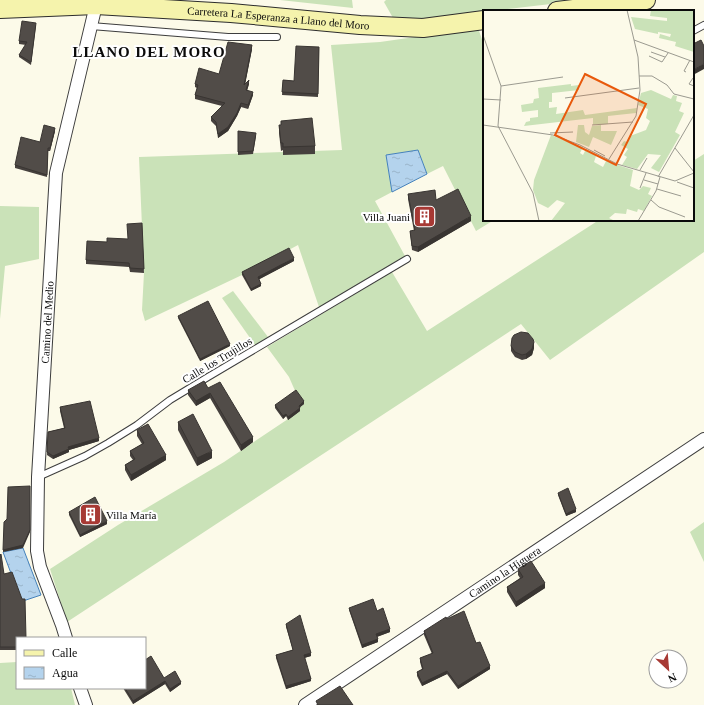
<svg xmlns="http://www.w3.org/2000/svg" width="704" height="705" font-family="'Times New Roman',serif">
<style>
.grass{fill:#cae2b8}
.water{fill:url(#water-ripples);stroke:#4481bb}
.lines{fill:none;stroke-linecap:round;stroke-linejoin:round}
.lane-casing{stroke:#3d3d3d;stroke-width:8}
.street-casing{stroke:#3d3d3d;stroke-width:14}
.secondary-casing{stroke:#2c2c2c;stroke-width:20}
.lane{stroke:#fff;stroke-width:6}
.street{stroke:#fff;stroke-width:12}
.secondary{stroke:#f5f3ac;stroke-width:18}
.wall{fill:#46413e}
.shaded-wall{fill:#393532}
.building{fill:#514c48;stroke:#393532}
.labels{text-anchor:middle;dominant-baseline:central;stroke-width:4;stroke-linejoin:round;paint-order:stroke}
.street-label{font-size:11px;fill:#0a0a0a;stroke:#fff}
.poi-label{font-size:11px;fill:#0a0a0a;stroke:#fff;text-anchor:end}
.district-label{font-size:15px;font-weight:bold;letter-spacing:1px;fill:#0a0a0a;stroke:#fff}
.inset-road{fill:none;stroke:#9b9a90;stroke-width:1}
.view{fill:#e8590c;fill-opacity:0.15;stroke:#e8590c;stroke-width:2}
.inset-edge{fill:none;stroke:#0a0a0a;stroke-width:2}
</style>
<defs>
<pattern id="water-ripples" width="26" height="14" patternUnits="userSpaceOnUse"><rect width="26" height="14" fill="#b4d3ed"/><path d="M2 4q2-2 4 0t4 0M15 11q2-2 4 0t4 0" fill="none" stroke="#99b4ca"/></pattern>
</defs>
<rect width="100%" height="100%" fill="#fcfae9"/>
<!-- grass -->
<g class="grass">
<path d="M280,0H352L353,8Z"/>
<path d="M386,0H585L429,18H393L384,2Z"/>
<path d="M478,28L484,45V220H494L476,231L443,166L427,174L418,150L386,155L392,192L375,201L405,256L319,307L298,245L242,275L145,321L142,310L144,273L139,157L342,150L331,45L380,42Z"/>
<path d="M704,154V252L550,360L521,324L67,622L50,569L118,525L224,462L300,411L299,408L304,404L296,393L289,377L267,347L392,272L427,331L599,220H693V161Z"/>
<path d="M0,206L39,207V259L5,266L0,319Z"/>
<path d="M233,291L268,337L255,345L222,298Z"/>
<path d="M704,522V562L690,532Z"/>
<path d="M17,662V688H71L75,705H0V663Z"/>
</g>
<!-- water -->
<g class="water">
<path d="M418,150L427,174L392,192L386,155Z"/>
<path d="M23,548L41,595L23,601L21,600L3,552Z"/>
</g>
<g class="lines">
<defs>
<g id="lane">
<path d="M91,26L228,37H277"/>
<path d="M693,31L704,25"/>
<path d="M38,477L85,456L108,443L137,425L170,400L208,377L407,259"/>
</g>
<g id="street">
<path id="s1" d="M66,638L62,625L40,567L37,551L38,477L56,173L96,5"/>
<path d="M80,688L86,705"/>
<path id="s2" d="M305,705L704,439"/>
</g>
<g id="secondary">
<path id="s3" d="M0,9L96,5L231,13L360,25L423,28L484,20"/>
<path d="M557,11L646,0"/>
</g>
</defs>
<!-- lane casing -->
<use href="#lane" class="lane-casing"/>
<!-- street casing -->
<use href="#street" class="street-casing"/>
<!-- secondary casing -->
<use href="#secondary" class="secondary-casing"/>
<!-- lane -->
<use href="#lane" class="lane"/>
<!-- street -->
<use href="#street" class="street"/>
<!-- secondary -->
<use href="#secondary" class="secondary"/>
</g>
<!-- wall -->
<g class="wall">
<path d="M36,25L31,65L19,57V55L26,45L19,44V41Z"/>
<path d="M319,47L318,97L282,95L283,80L294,81Z"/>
<path d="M252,49L245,85L249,84L247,90L253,95L248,109L241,107L237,116L228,131L218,138L216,126L211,121V117L222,106L195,99V95L197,88L195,87V84L219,74Z"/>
<path d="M281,121L315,146V154L283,155V150L281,151L279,133V125H281Z"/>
<path d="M55,131L50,151H48L47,177L15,168V165L40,142Z"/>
<path d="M238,131L256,136L253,154L238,155Z"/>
<path d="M408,194L436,200L471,221L418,252L412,250L410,231H414L408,199Z"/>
<path d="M142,223L144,273L130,272L129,267L86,264V260L107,242L128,239Z"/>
<path d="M294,261L259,279L261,286L251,291L242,275V272Z"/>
<path d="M178,316L230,346L200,361L178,318Z"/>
<path d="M511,346L534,348L532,355L526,359L522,360L515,357L511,351Z"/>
<path d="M208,388L253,442L241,451L210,398L196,406L188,395V390Z"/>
<path d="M304,404L300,407V411L288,420L286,416L283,419L275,408V405Z"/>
<path d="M60,407L99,441L69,450V452L53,459L47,455L48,432L64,428L60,411Z"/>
<path d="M178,422L212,458L197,466L178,430Z"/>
<path d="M137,430L166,460L131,481L125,470V465L133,460L130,456V451L142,444L137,436Z"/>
<path d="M558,493L576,512L566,516L558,495Z"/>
<path d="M69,512L107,524L80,537L69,515Z"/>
<path d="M0,555L17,638V650H0Z"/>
<path d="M518,569L545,588L516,607L507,592V587L520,578L518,575Z"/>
<path d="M349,608L377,611L390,632L377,637L378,642L362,648L349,610Z"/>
<path d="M447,619L476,643L490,669L458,689L447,674L422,686L417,676V672L422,669L420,662V658L432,654L424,635V631Z"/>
<path d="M286,624L311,656L304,658L311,681L286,689L276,658V655L293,650L286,627Z"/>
<path d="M164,678L181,684L170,692L165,684L133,704L123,688H145Z"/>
</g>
<!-- shaded-wall -->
<g class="shaded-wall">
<path d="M252,45V49L244,89V85Z"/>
<path d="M704,64V69L693,75V70Z"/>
<path d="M249,80V84L246,94V90Z"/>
<path d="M253,92V95L248,109V105Z"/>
<path d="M241,103V107L237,116L228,131L218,138V134Z"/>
<path d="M55,128V131L50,151V148Z"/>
<path d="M471,216V221L418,252V247Z"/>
<path d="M294,258V261L258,280V277Z"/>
<path d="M261,284V286L251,291V289Z"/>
<path d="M534,342V348L532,355L526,359V354Z"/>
<path d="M230,344V346L200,361V359Z"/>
<path d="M210,393V398L196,406V401Z"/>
<path d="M304,401V404L299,408V406Z"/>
<path d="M300,408V411L288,420V417Z"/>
<path d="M286,414V416L283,419V416Z"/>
<path d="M253,437V442L241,451V445Z"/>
<path d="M99,438V441L69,450V452L53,459V456L68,447Z"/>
<path d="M212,451V458L197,466V458Z"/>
<path d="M166,455V460L131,481V475Z"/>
<path d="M30,486V532L23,548L3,552V550Z"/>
<path d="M576,509V512L566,516V514Z"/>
<path d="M107,521V524L80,537V535Z"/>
<path d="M545,583V588L516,607V602Z"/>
<path d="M390,629V632L376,637V634Z"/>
<path d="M378,639V642L362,648V645Z"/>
<path d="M311,653V656L304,658V655Z"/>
<path d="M490,666V669L458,689V686Z"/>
<path d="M447,671V674L422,686V683Z"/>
<path d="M311,679V681L286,689V686Z"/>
<path d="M165,681V684L133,704V701Z"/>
<path d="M181,682V684L170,692V689Z"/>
</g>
<!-- building -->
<g class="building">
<path d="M22,21L36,23L31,62L19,55L27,42L19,41Z"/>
<path d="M701,40L704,46V64L693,70V44Z"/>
<path d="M228,42L252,45L244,85L249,80L246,90L253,92L248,105L241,103L237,113L228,127L218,134L216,122L211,117L225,103L195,95L198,85L195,84L199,68L219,74Z"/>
<path d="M296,46L319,47L318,94L282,92L283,80L294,81Z"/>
<path d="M312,118L315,146L283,147V143H281L279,125H281V121Z"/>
<path d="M44,125L55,128L50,148H48L47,175L15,165L21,137L40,142Z"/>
<path d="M238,131L256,133L253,151L238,152Z"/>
<path d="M458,189L471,216L418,247L412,246L410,231L415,230L408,194L435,190L436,200Z"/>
<path d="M142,223L144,269L130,268L129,263L86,260L87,241L107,242V238L128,239L127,224Z"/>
<path d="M289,248L294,258L258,277L261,284L251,289L242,272Z"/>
<path d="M208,301L230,344L200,359L178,316Z"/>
<path d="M521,332L528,333L533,339L534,342L532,349L526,354L522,355L515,352L511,346L512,338L514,335Z"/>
<path d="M204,381L208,388L220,382L253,437L241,445L210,393L196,401L188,390Z"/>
<path d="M296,390L304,401L299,406L300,408L288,417L286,414L283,416L275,405Z"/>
<path d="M90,401L99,438L68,447L69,449L53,456L47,452L48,432L65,428L60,407Z"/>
<path d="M193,414L212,451L197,458L178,422Z"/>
<path d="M148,424L166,455L131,475L125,465L135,459L130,451L144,443L137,430Z"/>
<path d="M30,486V530L23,545L3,550L4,522L7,519L8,487Z"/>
<path d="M568,488L576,509L566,514L558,493Z"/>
<path d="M95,497L107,521L80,535L69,512Z"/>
<path d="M1,554L4,574L12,572L22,599H25L26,638H17V647H0V555Z"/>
<path d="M531,561L545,583L516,602L507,587L523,577L518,569Z"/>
<path d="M373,599L377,611L383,608L390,629L376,634L378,639L362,645L349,608Z"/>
<path d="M464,611L476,643L480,642L490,666L458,686L447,671L422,683L417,672L423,669L420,658L433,653L424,631L446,617L447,619Z"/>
<path d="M300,615L311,653L304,655L311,679L286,686L276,655L293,650L286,624Z"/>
<path d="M151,656L164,678L175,671L181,682L170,689L165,681L133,701L125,688H145V660Z"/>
<path d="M340,686L353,705H318L316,701Z"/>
</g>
<!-- icons -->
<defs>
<symbol id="building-square" viewBox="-11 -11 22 22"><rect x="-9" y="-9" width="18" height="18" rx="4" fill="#a73934" stroke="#fff"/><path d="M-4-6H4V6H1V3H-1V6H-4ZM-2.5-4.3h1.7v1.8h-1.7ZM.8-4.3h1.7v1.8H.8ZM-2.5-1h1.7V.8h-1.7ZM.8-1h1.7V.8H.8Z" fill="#fff"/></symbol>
</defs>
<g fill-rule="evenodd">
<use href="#building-square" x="412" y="204" width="25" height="25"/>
<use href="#building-square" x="78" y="502" width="25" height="25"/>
</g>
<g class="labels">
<!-- street labels -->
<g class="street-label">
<text stroke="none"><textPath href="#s3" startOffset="279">Carretera La Esperanza a Llano del Moro</textPath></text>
<text stroke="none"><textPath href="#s1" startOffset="321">Camino del Medio</textPath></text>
<text transform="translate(217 360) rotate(-31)">Calle los Trujillos</text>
<text stroke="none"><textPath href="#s2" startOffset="240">Camino la Higuera</textPath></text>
</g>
<!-- poi labels -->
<g class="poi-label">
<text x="410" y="217">Villa Juani</text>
<text x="106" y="515" text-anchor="start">Villa María</text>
</g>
<!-- district labels -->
<g class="district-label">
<text x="149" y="52">LLANO DEL MORO</text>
</g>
</g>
<!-- overview -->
<g transform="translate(483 10)">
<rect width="211" height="211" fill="#fcfae9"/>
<path d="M168,0H211V42L192,36L193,32L176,28L177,24L187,27L188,24L175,22V24L152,19L148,7L184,11V8L167,6ZM88,74V76L96,75V80L69,83V92H66V98L74,97L73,104L100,100L102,105L154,98L153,103L125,106V114L110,115V108L41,116L43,112L47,111V108L55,107V100L39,102L38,95L50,93L51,89L56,88L55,78ZM168,80L188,89L190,85L194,86L193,91L199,93L196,101L201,103L192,122L197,125L176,162L168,158L178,145L165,144L154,159L139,155L144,147L141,145L145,139L138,135L141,131L144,132L147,126L163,120L167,111L163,108L165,99L155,95L158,83ZM95,115H101L102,122L106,125L109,116L118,115V121H134L128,135L110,127L106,137L93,132ZM68,125L100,137L97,143L100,145L103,139L113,146L111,152L120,157L123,151L150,160L147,176L156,180L160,176L168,178L165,184L169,186L161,201L155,199L154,202L144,199L143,204L132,203L126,208L132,211H68L82,193L74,190L65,198L55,193L50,180L51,170Z" fill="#cae2b8"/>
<path class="inset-road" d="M0,25L18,76L15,116L50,183L56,211M151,30L211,52M168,42L182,47M166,46L179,52L185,43M203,62L201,61L207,50M156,66H169L184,75L191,84L211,89M210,68L206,74L211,76M18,76L80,67M82,88L156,78M0,89L18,90M0,115L70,125L97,135L134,154L192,171L211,163M109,115L150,112M67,123L90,122M192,138L211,162M111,140L122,146M126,149L153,106L157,80L155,47L144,0M157,160L164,148M175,167L211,105M161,170L175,174M194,172L211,178M157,178L163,163M174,179L198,186M168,190L176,197L202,207M155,211L173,181L177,167"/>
<path class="view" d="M102,64L163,94L133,155L72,125Z"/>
<rect width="211" height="211" class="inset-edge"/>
</g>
<!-- legend -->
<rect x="16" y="637" width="130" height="52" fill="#ffffff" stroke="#9d9d9d"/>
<rect x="24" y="650" width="20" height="6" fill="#f5f3ac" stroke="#9d9d9d"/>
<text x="52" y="657" font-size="12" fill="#0a0a0a">Calle</text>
<rect x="24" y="667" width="20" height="12" fill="url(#water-ripples)" stroke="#9d9d9d"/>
<text x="52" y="677" font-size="12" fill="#0a0a0a">Agua</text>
<!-- north arrow -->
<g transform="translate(668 669) rotate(154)"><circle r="19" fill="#ffffff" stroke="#9d9d9d"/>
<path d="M0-3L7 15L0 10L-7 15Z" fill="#a73934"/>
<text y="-6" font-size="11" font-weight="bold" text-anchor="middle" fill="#0a0a0a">N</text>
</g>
</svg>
